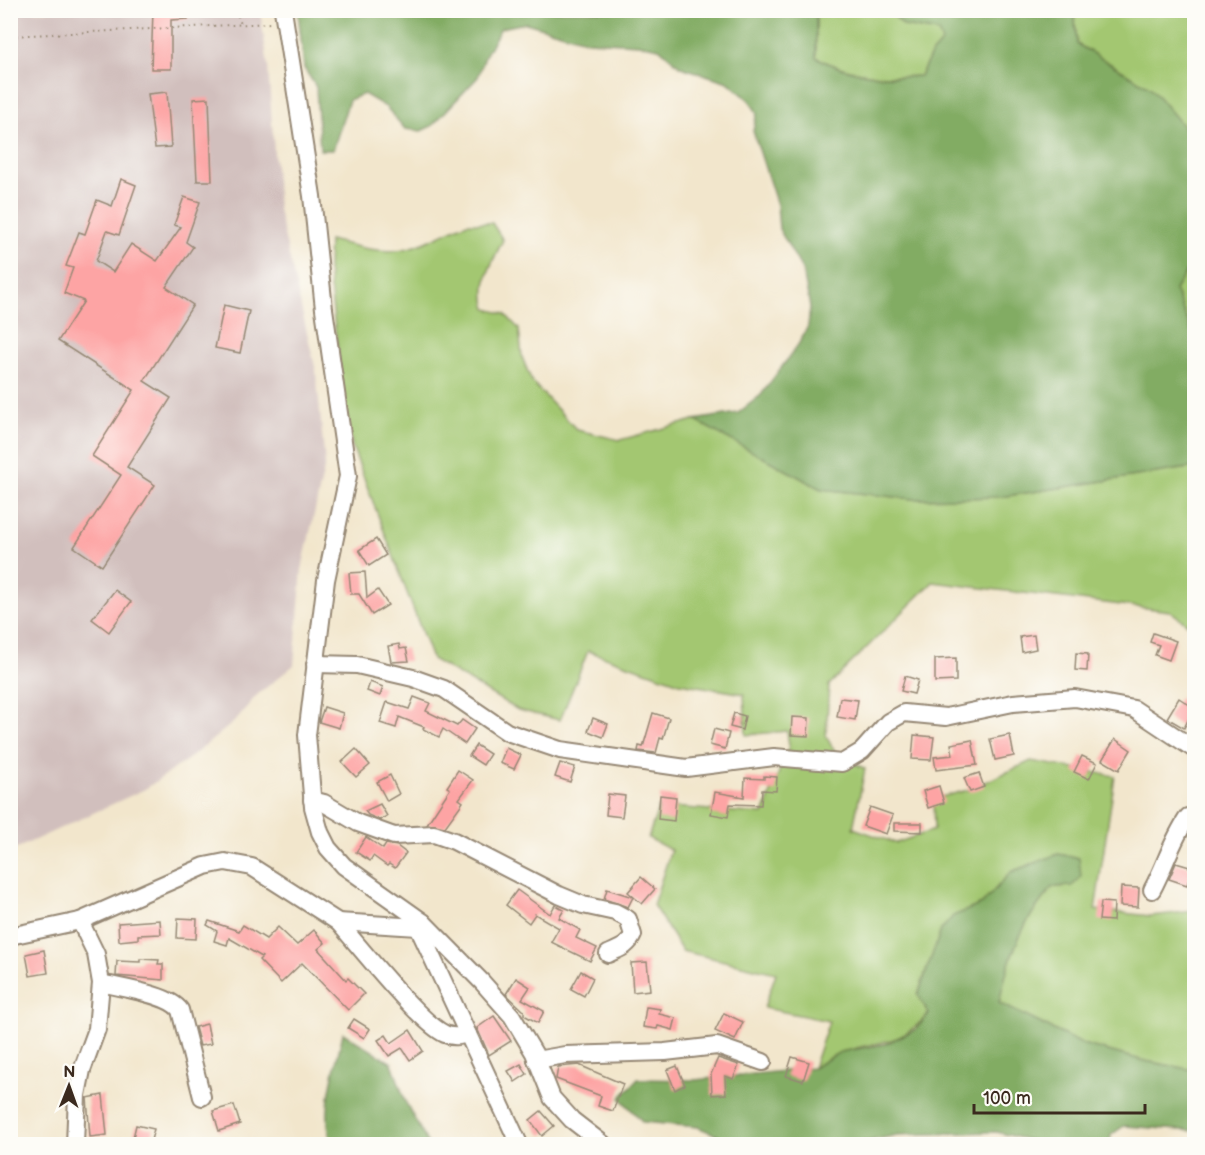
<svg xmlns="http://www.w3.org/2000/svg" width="1205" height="1155" font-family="'Balsamiq Sans',sans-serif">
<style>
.industrial{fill:#d1bfbd}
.green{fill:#a3c771;stroke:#6f7848;stroke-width:1.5}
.forest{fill:#82ac63;stroke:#5e6b40;stroke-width:1.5}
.building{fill:#fda4a4}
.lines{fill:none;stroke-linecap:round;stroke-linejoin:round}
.minor-casing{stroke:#968875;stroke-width:20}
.path{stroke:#968875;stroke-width:2;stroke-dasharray:1.5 4.5;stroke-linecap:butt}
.minor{stroke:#fff;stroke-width:16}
</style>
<rect width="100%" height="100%" fill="#fdfcf7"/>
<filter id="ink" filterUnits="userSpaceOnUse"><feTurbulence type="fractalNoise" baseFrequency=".0167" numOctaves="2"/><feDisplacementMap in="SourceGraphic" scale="12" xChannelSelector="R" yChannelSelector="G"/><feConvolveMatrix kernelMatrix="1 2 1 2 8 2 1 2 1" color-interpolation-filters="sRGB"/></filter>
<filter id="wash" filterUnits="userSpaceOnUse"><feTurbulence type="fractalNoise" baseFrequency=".008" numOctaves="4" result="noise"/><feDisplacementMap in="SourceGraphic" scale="24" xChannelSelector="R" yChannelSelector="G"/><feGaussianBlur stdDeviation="1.35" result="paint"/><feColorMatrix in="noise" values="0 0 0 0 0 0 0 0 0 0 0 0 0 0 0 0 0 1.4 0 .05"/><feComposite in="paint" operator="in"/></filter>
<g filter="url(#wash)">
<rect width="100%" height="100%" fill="#f2e6cc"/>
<!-- industrial -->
<path class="industrial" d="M11,11H260L268,66L278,209L316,371L325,464L302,569L294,665L257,695L234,722L191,757L145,789L11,851Z"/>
<!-- green -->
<g class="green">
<path d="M816,11H889L904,26L938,32L943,42L932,53L920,76C886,78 846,74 816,57Z"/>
<path d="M1074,11H1194V139L1151,88L1077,44Z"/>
<path d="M467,223H492L503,240C492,262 479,284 487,309L505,314L519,329L522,357L532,382L577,430L620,440L694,420L821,489L913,499L1000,497L1194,467V629L1170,611L933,582L829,685L826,736L835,752L865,769L853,828L896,843L934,830L933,799L968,790L1031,761L1115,776L1095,910L1151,916L1194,911V1070L1145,1061L1082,1044L999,1003C1008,959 1021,921 1053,887L1072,886L1078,858L1058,854L1011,872L982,904L953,916L929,963L918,994L929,1013C899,1048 880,1039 842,1052C832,1055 822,1063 813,1068L829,1021L764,1008L776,973L682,951L653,905L671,850L648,838L659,806L763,814L789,746L787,731L746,735L744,694L680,683L588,651L560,720L518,710L432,659L352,446L341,379L328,269L329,240C352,245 375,253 398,250C422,247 445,232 467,223Z"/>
<path d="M1194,259V337L1175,290Z"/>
</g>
<!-- forest -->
<g class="forest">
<path d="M298,11H816V57C845,74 887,79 920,76L932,53L942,42L938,32L904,26L889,11H1074L1077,44L1151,88L1194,139V259L1175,290L1194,337V467L1000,497L913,499L821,489L694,420L738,413L761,395L798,345L808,326L810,307L803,271L779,229L777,205L753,131L757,113L750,101L728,82L681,67L659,48L638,44L588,41L526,23L501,28L485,56L478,77L432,126L421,131L405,129L386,107L364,94L349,100L333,150H320L316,87L304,68Z"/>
<path d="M1058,854L1079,858L1081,877L1072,886L1053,887C1021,921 1008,959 999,1003L1082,1044L1145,1061L1194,1070V1131L1124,1126L1111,1135L1110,1144H1045L996,1132L897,1135L855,1144H737L698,1127L643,1122L620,1098L638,1079L695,1080L813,1068L840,1052L885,1044L915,1030L929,1014L918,995L941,930L953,916L982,904L1011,872Z"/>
<path d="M343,1033L392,1063L405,1101L428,1144H332C320,1110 336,1067 343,1033Z"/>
</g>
<g id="blocks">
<!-- building -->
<g class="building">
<path d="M153,10H188V19L171,20V69H151Z"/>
<path d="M167,92L171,147L155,148L148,94Z"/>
<path d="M209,98L212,181H197L193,99Z"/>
<path d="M121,179L136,185L119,235L107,231L96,261L113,272L131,244L157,261L181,227L174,225L184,197L200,202L186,242L193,247L166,287L193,305L144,381L171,398L127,467L155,485L102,566L74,547L121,475L92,456L134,390L58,341L84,301L64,293L73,268L66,266L79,232L85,234L97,200L112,206Z"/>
<path d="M224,305L249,311L240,353L215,348Z"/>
<path d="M376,539L386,555L369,566L359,550Z"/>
<path d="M365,572L367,598L378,590L388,605L372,615L359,594H351L349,573Z"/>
<path d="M115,590L131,602L109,632L92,619Z"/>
<path d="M1153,633L1176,641L1169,660L1155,655L1159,645L1150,642Z"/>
<path d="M1034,635L1036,649L1022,652L1020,637Z"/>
<path d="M399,644L400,649L406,648L409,661L391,662L388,646Z"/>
<path d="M1076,653L1088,654L1087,671L1075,670Z"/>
<path d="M956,658V681L935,682V659Z"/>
<path d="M905,676L918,680L914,694L901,691Z"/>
<path d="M370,682L383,687L380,696L367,691Z"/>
<path d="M414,697L430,703L426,711L457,726L462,720L475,729L465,744L443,729L439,737L423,729L424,727L399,717L396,728L380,723L387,702L409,709Z"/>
<path d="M840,698L858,700L855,720L837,717Z"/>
<path d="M1179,698L1194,708L1184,728L1167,718Z"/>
<path d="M324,707L343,713L339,728L319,722Z"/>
<path d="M653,713L669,718L663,739L660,738L656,753L638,751L639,746L643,747Z"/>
<path d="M734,713L745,716L742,730L730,727Z"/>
<path d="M792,717L809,718L808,736L791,735Z"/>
<path d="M593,718L608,724L603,737L588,731Z"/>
<path d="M714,729L729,733L725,749L710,745Z"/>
<path d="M914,735L934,737L931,760L912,759Z"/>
<path d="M1010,735L1014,756L995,760L990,739Z"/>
<path d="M1115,739L1131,750L1119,770L1102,760Z"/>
<path d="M972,740L977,765L936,770L934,757L953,755L951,744Z"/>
<path d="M476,745L490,754L483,765L469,756Z"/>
<path d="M506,748L521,755L514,769L500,763Z"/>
<path d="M356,749L370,765L356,777L342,762Z"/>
<path d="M1082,756L1097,763L1089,779L1074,772Z"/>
<path d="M560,763L575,767L570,782L555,777Z"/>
<path d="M458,770L473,780L459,799L463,802L445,827L427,824L450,789L447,787Z"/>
<path d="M979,773L984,787L970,792L964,778Z"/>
<path d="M390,775L399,794L387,801L377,782Z"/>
<path d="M764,776L777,777L776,791L762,790L761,805L730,804L728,817L711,814L715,792L744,797L745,778L764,779Z"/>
<path d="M939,786L944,803L928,808L923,791Z"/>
<path d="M608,794L625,796L622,817L606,815Z"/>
<path d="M660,795L676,797L674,821L658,819Z"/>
<path d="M380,804L387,816L380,820L368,815L365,811Z"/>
<path d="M870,807L893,815L886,834L863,826Z"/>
<path d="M894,823H922V832L894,831Z"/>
<path d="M366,837L383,849L386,844L397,846L406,853L395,868L389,864L387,866L373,856L370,861L356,852Z"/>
<path d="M1176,863L1193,868L1187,885L1169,879Z"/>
<path d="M641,877L655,889L642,904L628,892Z"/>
<path d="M1121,887L1139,888L1138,907L1120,906Z"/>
<path d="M607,889L633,897L628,907L604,899Z"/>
<path d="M517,890L550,914L555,905L564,910L559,918L580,930L576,938L597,948L590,961L551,942L559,928L535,914L529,923L506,905Z"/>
<path d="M1101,902L1114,903L1113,921L1099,920Z"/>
<path d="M178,918L197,919L196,939L177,938Z"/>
<path d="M160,920L161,934L138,935V939L119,941L118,923Z"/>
<path d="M209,921L239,931L243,925L266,939L278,927L297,945L314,930L325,943L318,949L346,980L348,978L364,994L348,1010L302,963L281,983L259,960L262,957L229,938L227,945L214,941L217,931L207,925Z"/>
<path d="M44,950L48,973L30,976L26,954Z"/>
<path d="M140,959L159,960L158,964H163V980L116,976L117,961L140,962Z"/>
<path d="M647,962L650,990L633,992L631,963Z"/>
<path d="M581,971L593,978L584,996L571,989Z"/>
<path d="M516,978L530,987L522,999L544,1011L538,1023L524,1015V1011L506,994Z"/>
<path d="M646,1007L660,1009L659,1014L676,1018L673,1030L658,1026L657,1029L643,1027Z"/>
<path d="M724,1013L743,1022L735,1040L715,1031Z"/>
<path d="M494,1016L511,1041L489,1055L477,1028Z"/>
<path d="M354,1019L370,1029L364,1038L348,1028Z"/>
<path d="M207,1024L211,1044L200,1046L195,1027Z"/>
<path d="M410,1030L423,1051L410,1060L402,1048L389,1056L378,1040L386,1035L391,1043Z"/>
<path d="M792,1057L809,1062L803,1081L786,1076Z"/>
<path d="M718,1058L739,1065L733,1079L725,1076L726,1094L712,1095L711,1074Z"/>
<path d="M521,1064L527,1074L515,1082L508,1071Z"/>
<path d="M579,1065L623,1084L613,1111L598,1106L601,1096L556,1079L558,1067Z"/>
<path d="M677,1066L685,1085L675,1090L667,1070Z"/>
<path d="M103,1095L107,1135L90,1137L87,1098Z"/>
<path d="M234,1105L240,1124L219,1131L213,1111Z"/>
<path d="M541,1111L554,1126L542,1136L530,1120Z"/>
<path d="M136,1125L154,1129L150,1144L132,1142Z"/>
</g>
</g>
</g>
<g filter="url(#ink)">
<use href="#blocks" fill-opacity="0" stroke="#968875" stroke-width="1.5"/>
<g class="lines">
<defs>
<g id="minor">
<path d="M283,10L312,196L324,309L348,476L326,580L307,735L313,807L320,832L328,848L344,866L423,922L482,982L512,1016L534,1053L552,1098L572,1120L603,1144"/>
<path d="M315,664L357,665L413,678L444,689L507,732L560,750L686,768L774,757L842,763L862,751L888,722L904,713L946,717L1013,703L1075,698L1134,709L1194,749"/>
<path d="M312,800L324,803L358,823L394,836L434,834L454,841L559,895L583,905L615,912L628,919L633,935C628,947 618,949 608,954"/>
<path d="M1152,890C1165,866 1172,840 1188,817L1194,818"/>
<path d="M338,922C360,947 420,1023 445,1034C454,1038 460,1036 468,1034"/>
<path d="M418,927L519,1144"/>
<path d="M10,936L80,921L205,866L225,862L252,867L338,922L418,927L423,922"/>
<path d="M101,983C120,988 169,994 180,1010L202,1097"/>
<path d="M536,1060L565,1055L665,1052L717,1046L763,1062"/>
<path d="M75,1144L77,1095L82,1070L97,1029L101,983L96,954L80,921"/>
</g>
</defs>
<!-- minor casing -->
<use href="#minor" class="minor-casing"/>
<!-- path -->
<g class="path">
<path d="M236,10L242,27"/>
<path d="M10,36L271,23"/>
</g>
<!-- minor -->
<use href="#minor" class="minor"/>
</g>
</g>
<!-- margin -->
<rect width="1205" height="1155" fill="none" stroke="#fdfcf7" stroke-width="36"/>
<!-- north arrow -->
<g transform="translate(69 1086) rotate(1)" stroke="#fdfcf7" stroke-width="4.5" paint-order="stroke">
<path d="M0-4.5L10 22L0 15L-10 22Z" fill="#3b2a1e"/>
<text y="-9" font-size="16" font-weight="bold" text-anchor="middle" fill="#3b2a1e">N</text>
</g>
<!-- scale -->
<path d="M974 1104v9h171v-9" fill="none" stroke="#3b2a1e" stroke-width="3"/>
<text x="983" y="1104" font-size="18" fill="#3b2a1e" stroke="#fdfcf7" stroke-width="4.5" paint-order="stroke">100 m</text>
</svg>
